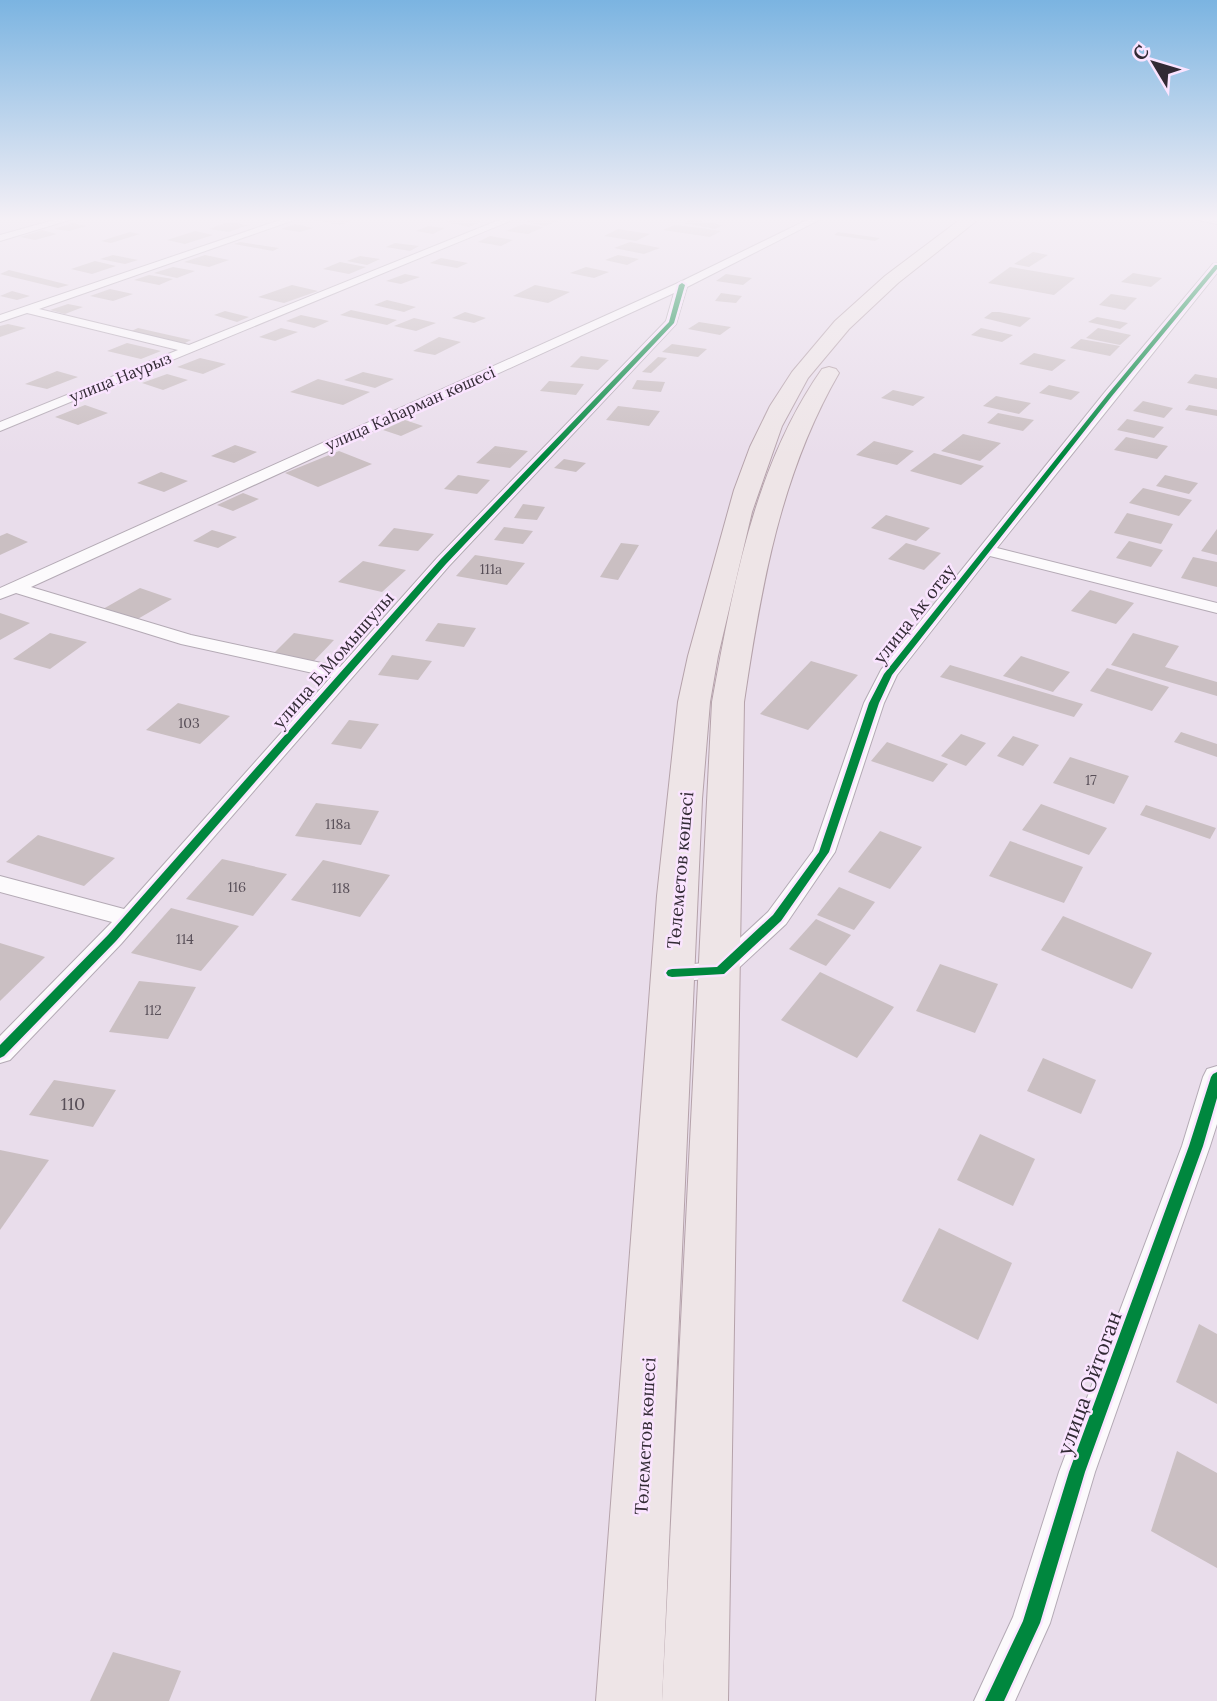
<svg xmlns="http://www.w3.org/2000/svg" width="1217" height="1701" font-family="Lora,serif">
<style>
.building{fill:#cabfc2}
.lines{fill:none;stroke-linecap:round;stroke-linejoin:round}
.minor-casing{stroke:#b4aab5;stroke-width:2}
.primary-casing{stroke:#b5a2aa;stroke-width:2}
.minor{fill:#fcfafc;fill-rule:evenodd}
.primary{fill:#eee5e7;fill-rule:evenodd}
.cycleway-casing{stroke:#fae4ff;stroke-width:5}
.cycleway{fill:#00873e;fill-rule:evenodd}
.labels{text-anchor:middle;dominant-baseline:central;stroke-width:5;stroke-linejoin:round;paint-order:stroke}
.number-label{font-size:14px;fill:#584f58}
.far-street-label{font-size:16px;fill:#322a34;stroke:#fae4ff}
.street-label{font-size:18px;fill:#322a34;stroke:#fae4ff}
.near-number-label{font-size:18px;fill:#584f58}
.near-street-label{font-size:21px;fill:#322a34;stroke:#fae4ff}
</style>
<rect width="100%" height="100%" fill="#e9ddeb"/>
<!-- building -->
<g class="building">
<path d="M320,218H335L352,221L340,225L313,220Z"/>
<path d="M457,218H464L483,221L469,227L445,222Z"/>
<path d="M537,218H543L559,221L545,226L525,222Z"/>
<path d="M691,219L723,225L715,229L683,223Z"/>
<path d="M228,222L248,225L229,232L209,229Z"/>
<path d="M72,223L87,226L69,231L54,229Z"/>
<path d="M295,224L313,228L300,232L281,229Z"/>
<path d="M523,224L544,227L528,234L506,231Z"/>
<path d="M675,225L701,228L721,231L710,237L663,230Z"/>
<path d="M428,226L445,228L433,234L416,231Z"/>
<path d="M618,229L650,234L636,241L604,236Z"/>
<path d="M42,230L57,234L35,240L20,237Z"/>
<path d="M195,231L213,235L185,244L167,240Z"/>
<path d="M130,232L140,234L111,243L101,241Z"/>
<path d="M838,232L880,238L875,241L834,235Z"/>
<path d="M490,236L513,240L501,246L478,242Z"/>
<path d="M240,242L279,248L273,251L234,244Z"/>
<path d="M630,242L660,248L644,254L614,248Z"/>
<path d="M395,243L419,246L410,251L386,247Z"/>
<path d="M1033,252L1048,255L1029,267L1014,264Z"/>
<path d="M113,255L138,260L125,264L100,259Z"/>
<path d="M205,255L229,260L209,267L184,262Z"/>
<path d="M618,255L639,259L627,265L605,260Z"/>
<path d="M360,256L380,259L367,265L347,261Z"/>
<path d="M441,258L468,263L457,268L430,263Z"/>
<path d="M95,261L116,266L92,274L71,269Z"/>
<path d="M340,262L366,267L349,274L323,269Z"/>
<path d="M173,267L195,271L177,278L154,273Z"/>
<path d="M586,267L609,272L594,278L570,273Z"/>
<path d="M1010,267L1075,278L1054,295L988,283Z"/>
<path d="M9,270L69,285L58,288L0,274Z"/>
<path d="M1133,273L1162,278L1151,287L1121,282Z"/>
<path d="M405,274L420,277L401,284L386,281Z"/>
<path d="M726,274L752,278L743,285L716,281Z"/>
<path d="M149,275L173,279L159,285L134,280Z"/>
<path d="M292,285L318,291L284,303L258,297Z"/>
<path d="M535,285L570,292L548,303L513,296Z"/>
<path d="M110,289L133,294L113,301L90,296Z"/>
<path d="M12,291L30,296L17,300L0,296Z"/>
<path d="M721,293L742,296L736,303L715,301Z"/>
<path d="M1111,294L1137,298L1125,310L1099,305Z"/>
<path d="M387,300L416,307L404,312L374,305Z"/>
<path d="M68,304L83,307L65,314L50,310Z"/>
<path d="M351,310L397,320L387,325L340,315Z"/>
<path d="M225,311L249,317L237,322L214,315Z"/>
<path d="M465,312L486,318L474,323L452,318Z"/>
<path d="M992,312H999L1031,318L1020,327L984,318Z"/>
<path d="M301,315L329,321L314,328L286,321Z"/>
<path d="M1097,317L1128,323L1120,329L1088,322Z"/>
<path d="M414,318L436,323L416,331L394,326Z"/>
<path d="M699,322L731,327L720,335L688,329Z"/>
<path d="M8,324L26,328L0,337V326Z"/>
<path d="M138,328L191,340L181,345L127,333Z"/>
<path d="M281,328L298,332L275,341L259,337Z"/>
<path d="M981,328L1013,335L1002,342L971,335Z"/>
<path d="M1098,328L1131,335L1120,345L1086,338Z"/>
<path d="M439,337L461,342L435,355L413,351Z"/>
<path d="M1081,339L1120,346L1110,356L1070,348Z"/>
<path d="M127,343L161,351L141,359L107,351Z"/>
<path d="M672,344L707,349L698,357L662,352Z"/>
<path d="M1034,353L1066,360L1052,371L1019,364Z"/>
<path d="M581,356L609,360L598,370L570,367Z"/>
<path d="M658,357L667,358L651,373L642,372Z"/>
<path d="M200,358L226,364L203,374L177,367Z"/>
<path d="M57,371L78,377L47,389L25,384Z"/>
<path d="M363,372L394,379L375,388L344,380Z"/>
<path d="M167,374L188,380L163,390L142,383Z"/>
<path d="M1195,374L1217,378V389L1187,383Z"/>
<path d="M318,379L370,392L343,405L290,392Z"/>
<path d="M637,380L665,382L661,392L632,389Z"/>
<path d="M549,381L584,384L576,395L540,391Z"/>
<path d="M1049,385L1080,392L1071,400L1039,393Z"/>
<path d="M893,390L925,397L913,406L881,398Z"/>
<path d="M996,396L1031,403L1019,414L983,406Z"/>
<path d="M1143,401L1173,408L1164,418L1133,411Z"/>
<path d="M85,405L108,413L78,425L55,417Z"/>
<path d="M1189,405L1217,410V416L1185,410Z"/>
<path d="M618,406L660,411L649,426L606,420Z"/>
<path d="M998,413L1034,420L1023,431L987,423Z"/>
<path d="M1127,419L1164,427L1154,438L1117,430Z"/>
<path d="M405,420L423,426L401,436L383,430Z"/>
<path d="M963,434L1001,443L980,461L941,451Z"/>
<path d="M1126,437L1168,446L1157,459L1114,450Z"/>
<path d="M874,441L914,451L897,465L856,455Z"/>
<path d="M235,445L257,452L234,463L211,456Z"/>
<path d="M495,446L528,451L510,468L476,463Z"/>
<path d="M339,451L372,464L318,487L285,473Z"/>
<path d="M934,453L984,466L961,485L910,471Z"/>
<path d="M564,459L586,463L576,472L554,468Z"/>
<path d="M161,472L188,481L164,492L137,483Z"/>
<path d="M458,475L490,480L477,494L444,489Z"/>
<path d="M1165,475L1198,483L1189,494L1156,486Z"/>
<path d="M1143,488L1192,500L1179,516L1129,503Z"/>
<path d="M243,493L259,499L233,511L217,505Z"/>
<path d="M523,504L545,507L537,520L514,518Z"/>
<path d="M1127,513L1173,524L1161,544L1114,533Z"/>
<path d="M886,515L930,528L916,541L871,528Z"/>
<path d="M504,527L533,531L523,544L494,540Z"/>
<path d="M394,528L434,534L418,551L378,546Z"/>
<path d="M1217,529V555L1201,551Z"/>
<path d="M212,530L237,537L218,548L193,541Z"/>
<path d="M7,533L28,542L0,555V536Z"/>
<path d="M1129,541L1163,550L1151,567L1116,558Z"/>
<path d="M621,543L639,545L618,580L600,577Z"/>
<path d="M906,543L941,553L924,570L888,559Z"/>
<path d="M475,555L525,563L507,585L456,576Z"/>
<path d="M1193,557L1217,562V587L1181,578Z"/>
<path d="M363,561L406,570L382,592L338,582Z"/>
<path d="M140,588L172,599L136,620L103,609Z"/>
<path d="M1090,590L1134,603L1116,624L1071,611Z"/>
<path d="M0,613L30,623L0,640Z"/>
<path d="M438,623L476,628L464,647L425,641Z"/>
<path d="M50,633L87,642L50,669L13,659Z"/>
<path d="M294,633L334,640L312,663L272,655Z"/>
<path d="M1133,633L1179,646L1165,667L1217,682V696L1111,665Z"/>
<path d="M392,655L432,661L418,680L378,675Z"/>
<path d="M1021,656L1070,672L1053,692L1003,676Z"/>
<path d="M811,661L858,675L808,730L760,714Z"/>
<path d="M950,665L1083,704L1074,717L940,677Z"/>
<path d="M1107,668L1169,687L1152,711L1090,691Z"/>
<path d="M178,703L230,716L200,744L146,730Z"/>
<path d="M349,720L379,724L361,749L331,744Z"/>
<path d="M1181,732L1217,744V757L1174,742Z"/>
<path d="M961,734L986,743L966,766L941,756Z"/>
<path d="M1013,736L1039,745L1023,766L997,756Z"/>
<path d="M887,742L948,764L933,782L871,761Z"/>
<path d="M1070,757L1129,776L1114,804L1053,783Z"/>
<path d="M316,803L379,811L361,845L295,836Z"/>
<path d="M1041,804L1107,828L1089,855L1022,830Z"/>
<path d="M1146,805L1216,828L1210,839L1140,815Z"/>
<path d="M880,831L922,847L890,889L848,872Z"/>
<path d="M38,835L115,858L84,886L6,862Z"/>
<path d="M1010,841L1083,867L1064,903L989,876Z"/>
<path d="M222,859L287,874L253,916L186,899Z"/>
<path d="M323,860L390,875L360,917L291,900Z"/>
<path d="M839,887L875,902L854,930L817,915Z"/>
<path d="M171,908L239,926L201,971L131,953Z"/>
<path d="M1063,916L1152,953L1132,989L1041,950Z"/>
<path d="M816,919L851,935L826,966L789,949Z"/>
<path d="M0,943L45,957L0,1001Z"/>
<path d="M940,964L998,984L975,1033L916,1011Z"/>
<path d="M820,972L894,1007L857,1058L781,1020Z"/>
<path d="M139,981L196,987L168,1039L109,1032Z"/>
<path d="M1043,1058L1096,1080L1081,1114L1027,1091Z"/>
<path d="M54,1080L116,1090L93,1127L29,1115Z"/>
<path d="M980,1134L1035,1159L1013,1206L957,1180Z"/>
<path d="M0,1150L49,1160L0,1230Z"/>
<path d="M939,1228L1012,1263L978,1340L902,1301Z"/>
<path d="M1199,1324L1217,1334V1404L1176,1382Z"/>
<path d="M1177,1451L1217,1473V1568L1151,1531Z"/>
<path d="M113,1652L181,1671L169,1701H90Z"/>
</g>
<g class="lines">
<defs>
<g id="minor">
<path d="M61,218H76L0,241V235Z"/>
<path d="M286,218H300L39,309L189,345L504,218H517L0,431V422L178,350L27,313L0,322V315Z"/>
<path d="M811,218H823L687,287L676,324L449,566L121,944L10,1060L0,1063V1036L112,922L0,892V876L124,909L331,677L181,644L16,593L0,599V588L678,283ZM674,293L666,321L437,558L340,667L191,635L31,587Z"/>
<path d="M1188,218H1217V224Z"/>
<path d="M1217,263V273L997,548L1217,603V613L990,556L897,675L884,703L835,852L786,924L729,977L672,982L663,979L659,973L663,967L714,962L768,912L813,851L864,703L881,670L1105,392L1213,264Z"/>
<path d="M1217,1066V1124L1210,1146L1095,1472L1050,1623L1015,1701H974L1013,1617L1059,1472L1182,1146L1203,1077L1207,1069Z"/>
</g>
<g id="primary">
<path d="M962,218H980L898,283L849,329L808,378L782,426L752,512L718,656L710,702L702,799L662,1701H596L657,896L678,702L688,656L734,490L750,447L770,406L792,372L835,321L885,276Z"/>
<path d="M829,367L836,369L839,373C780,475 761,587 744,702L728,1701H662L712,702C733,587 754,466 822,369Z"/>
</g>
</defs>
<!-- minor casing -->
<use href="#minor" class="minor-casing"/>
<!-- primary casing -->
<use href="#primary" class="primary-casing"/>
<!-- minor -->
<use href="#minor" class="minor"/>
<!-- primary -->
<use href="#primary" class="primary"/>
<defs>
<g id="cycleway">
<path d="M1215,265H1217V269L1112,396L892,675L879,703L829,852L781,921L724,974L672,977L668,976L666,973L668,970L672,969L717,967L773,915L819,852L869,703L884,674L1108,394Z"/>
<path d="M682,283L685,285L674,323L446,564L116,941L4,1056L0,1058V1045L108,935L440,560L669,322L679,285Z"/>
<path d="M1217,1072V1098L1203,1146L1085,1472L1040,1623L1004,1701H985L1023,1621L1069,1472L1189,1146L1211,1077L1213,1074Z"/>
</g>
</defs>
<!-- cycleway casing -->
<use href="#cycleway" class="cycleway-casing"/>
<!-- cycleway -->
<use href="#cycleway" class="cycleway"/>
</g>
<!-- sky -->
<linearGradient id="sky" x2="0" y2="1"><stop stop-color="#7bb4e1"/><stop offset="0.48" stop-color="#f5f0f6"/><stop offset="1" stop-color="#f5f0f6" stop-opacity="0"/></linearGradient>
<rect width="1217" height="456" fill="url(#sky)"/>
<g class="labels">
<!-- number labels -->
<g class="number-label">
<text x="491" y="569">111а</text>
<text x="189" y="723">103</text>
<text x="1091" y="780">17</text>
<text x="338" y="824">118а</text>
<text x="237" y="887">116</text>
<text x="341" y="888">118</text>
<text x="185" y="939">114</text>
<text x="153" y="1010">112</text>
</g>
<!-- far-street labels -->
<g class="far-street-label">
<text transform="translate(120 377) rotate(-22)">улица Наурыз</text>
<text transform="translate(410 408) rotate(-24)">улица Каһарман көшесі</text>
</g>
<!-- street labels -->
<g class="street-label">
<text transform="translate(914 614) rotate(-52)">улица Ак отау</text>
<text transform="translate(333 660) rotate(-49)">улица Б.Момышулы</text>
<text transform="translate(680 870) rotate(-85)">Төлеметов көшесі</text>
<text transform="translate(645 1436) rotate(-87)">Төлеметов көшесі</text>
</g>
<!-- near-number labels -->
<g class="near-number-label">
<text x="73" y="1103">110</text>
</g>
<!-- near-street labels -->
<g class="near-street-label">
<text transform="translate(1089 1383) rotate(-70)">улица Ойтоган</text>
</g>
</g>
<!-- north arrow -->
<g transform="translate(1154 63) rotate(308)" stroke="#fae4ff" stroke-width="5" paint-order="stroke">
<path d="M0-5L12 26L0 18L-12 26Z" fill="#322a34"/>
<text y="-10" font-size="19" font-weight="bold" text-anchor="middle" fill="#322a34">С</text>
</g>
</svg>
